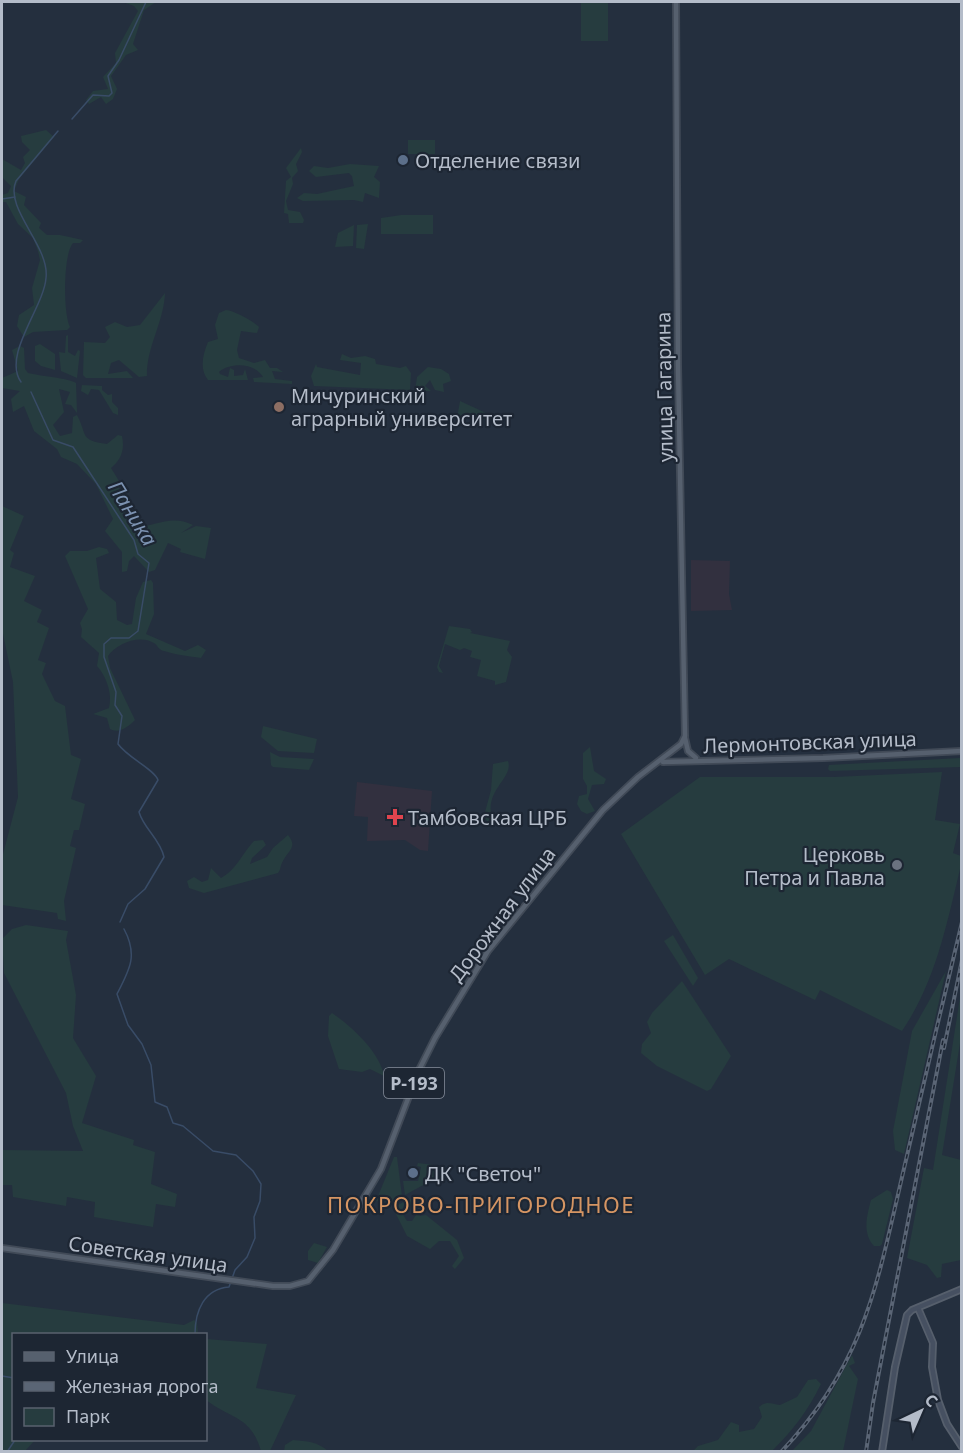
<svg xmlns="http://www.w3.org/2000/svg" width="963" height="1453" font-family="'Noto Sans',sans-serif">
<style>
.medical{fill:#32303f}
.green{fill:#263c3f}
.lines{fill:none;stroke-linecap:round;stroke-linejoin:round}
.stream{stroke:#394c67;stroke-width:1.5}
.secondary-casing{stroke:#565f6c;stroke-width:8}
.primary-casing{stroke:#414a57;stroke-width:8}
.secondary{stroke:#465061;stroke-width:4.5}
.primary{stroke:#56606e;stroke-width:4.5}
.rail-casing{stroke:#5a6575;stroke-width:4}
.rail{stroke:#1d2633;stroke-width:1.5;stroke-dasharray:4.5;stroke-linecap:butt}
.service-dot{fill:#5c6f8a;stroke:#1d2633;stroke-width:2}
.education-dot{fill:#8d6e63;stroke:#1d2633;stroke-width:2}
.health-dot{fill:#e0444e;stroke:#1d2633;stroke-width:2}
.worship-dot{fill:#6b7280;stroke:#1d2633;stroke-width:2}
.labels{text-anchor:middle;dominant-baseline:central;stroke-width:4.5;stroke-linejoin:round;paint-order:stroke}
.shield{fill:#1d2633;stroke:#878f9c;stroke-width:1.5}
.shield-label{font-size:18px;font-weight:bold;fill:#b4bcc9}
.poi-label{font-size:20px;fill:#b4bcc9;stroke:#1d2633;text-anchor:start}
.street-label{font-size:20px;fill:#b4bcc9;stroke:#1d2633}
.water-label{font-size:21px;font-style:italic;fill:#7c92b1;stroke:#1d2633}
.quarter-label{font-size:22px;letter-spacing:1.5px;fill:#d59563;stroke:#1d2633}
</style>
<rect width="100%" height="100%" fill="#242f3e"/>
<!-- medical -->
<g class="medical">
<path d="M691,560L730,561L729,594L732,610L691,611Z"/>
<path d="M357,782L432,791L428,851L420,850L405,840L367,841L368,817L354,816Z"/>
</g>
<!-- green -->
<g class="green">
<path d="M123,2H156L144,10L133,44L138,50L126,55L111,76L117,89L113,99L106,104L101,97L89,104L86,100L93,91L108,89L103,77L116,63L115,53L138,11L134,6Z"/>
<rect x="581" y="2" width="27" height="39"/>
<path d="M46,130L54,137L19,179L14,191L26,197L24,205L41,223L39,228L47,235H60L83,240L80,243H73C63,254 63,314 70,327L67,330L33,332L24,337L17,326L19,315L34,305L32,288L40,260L38,251L33,238L18,224L6,202H2V195L8,193L11,186L2,177V159L21,170L25,163L23,157L30,150L22,142L21,136Z"/>
<rect x="408" y="140" width="27" height="14"/>
<path d="M301,148L302,152L296,164L298,171L292,178L293,184L286,201L288,210L300,212L304,220L303,223H289L288,214L284,213L286,181L291,177L286,168Z"/>
<path d="M350,164L379,166L374,177L380,182L379,198L365,193L363,202L354,200L303,201L297,198L304,193L317,194L354,186L352,176L349,173L316,177L309,171L314,166L328,168Z"/>
<path d="M401,215H433V234H381V218Z"/>
<path d="M368,224L364,249L356,248L357,225Z"/>
<path d="M354,225L353,246L335,247L338,233Z"/>
<path d="M165,293C164,322 146,348 147,376L139,377L119,360L111,363L108,374L127,371L133,378H86L83,375L84,342L105,343L110,337L105,327L115,322L127,327L140,325Z"/>
<path d="M226,310C235,311 253,321 259,327L257,333L241,331L237,350L239,358L254,363L265,360L270,368H277L283,372L272,371L275,379L292,381V384L254,382L253,378L263,377C255,363 231,362 219,372L220,374L228,377L230,368L234,370V376L243,375L245,369L248,380H208C199,369 203,354 208,342L218,339L215,325L219,313Z"/>
<path d="M68,335V352L75,356L78,350L80,351L77,378L61,371L59,352L65,353L66,336Z"/>
<path d="M40,344L55,354V370L41,366L35,361V346Z"/>
<path d="M20,346L24,348L25,369L28,373C40,376 68,378 76,383L77,413L71,405L65,404L70,392L59,389L64,412L53,425L60,436L72,433L73,417L77,415C88,436 79,440 107,444L118,435L122,436C125,450 121,460 111,468L119,481V488L129,503L127,510L132,525C147,532 168,512 193,525L181,533L196,526L211,528L205,559L180,552L181,549L168,543L155,570L149,572L134,556L129,561L127,571L122,572V552L105,531L113,519L96,484L77,464L61,457L57,449L34,431L24,406L13,412L11,399L20,391L2,388V378L18,371L12,350Z"/>
<path d="M342,354L351,358L365,356L375,359L376,364L400,368L406,366L411,373L410,390L314,386L311,376L316,364L317,367L360,375L361,363L340,360Z"/>
<path d="M428,367L441,369L449,374L451,381L443,384L444,392L435,390L430,380L425,386L431,391H415L417,377Z"/>
<path d="M82,385L102,386V390L108,395L112,394V402L118,408V415L113,413L99,390L91,389L88,395L81,391Z"/>
<path d="M460,401L499,419V422L467,417L457,418Z"/>
<path d="M2,506L24,516L10,550L14,553L10,567L35,576L24,601L42,610L37,622L49,628L38,660L46,663L42,674L55,701L65,706L71,755L81,759L71,799L85,804L79,830H74L70,846L76,848L64,901L66,921L58,919L57,913L2,905V858L18,797L13,682L2,629Z"/>
<path d="M99,547L107,549L109,553L96,558L100,589L116,602L117,620L127,625L132,624L136,598L143,582L151,580L153,583L154,614L146,634L185,651L198,645L206,650L201,658C189,656 176,655 164,651C158,650 158,645 154,643C139,634 116,644 108,656L110,668L135,720C128,727 119,734 110,729L107,718L93,714L109,708C113,694 106,676 97,666L99,653L81,637L82,629L80,623L88,609L65,556L70,551H87Z"/>
<path d="M449,626L470,629L472,632L470,633L510,641L507,650L512,657L506,682L495,685V681L477,676L481,660L470,657L472,651L464,648L460,650L445,644L439,666L443,673L439,672L437,667Z"/>
<path d="M263,726L317,739L314,753L278,751L261,737Z"/>
<path d="M590,747L594,771L606,779L604,784L592,785L588,799L595,811L587,814L581,811L577,804L579,796L587,794V786L583,779V753Z"/>
<path d="M270,752L280,757L314,759L309,770L273,767L271,765Z"/>
<path d="M960,758L961,767L830,771L828,769L829,765Z"/>
<path d="M508,761C514,778 484,790 492,818L488,823L484,816L491,790L493,764Z"/>
<path d="M942,772L935,820L960,824L953,853L961,856V865C947,923 936,981 902,1031L820,990L815,1000L729,959L705,975L621,834L700,777H834Z"/>
<path d="M288,835C299,848 286,852 282,863C280,866 281,870 278,873L204,893L189,888L187,881L194,877L202,882L208,880L211,868L221,878C237,869 241,855 254,841L263,840L266,845L252,858L250,864L267,857L273,848Z"/>
<path d="M26,925L68,931L66,940L76,995L73,1038L96,1076L82,1123L134,1140L133,1145L155,1152L151,1184L177,1194L175,1207L156,1204L153,1227L94,1217L95,1202L67,1197L66,1206L13,1197L12,1185H2V1150L83,1151L73,1126L66,1093L4,973L2,939L12,929Z"/>
<path d="M673,935L698,978L693,986L664,941Z"/>
<path d="M946,971L904,1154L895,1150L893,1131L912,1031Z"/>
<path d="M682,981L731,1056L711,1089L707,1091L657,1066L641,1053L642,1044L651,1033L647,1022L652,1013Z"/>
<path d="M961,991V1037L942,1155L961,1160V1260L942,1264L941,1277L937,1278L927,1265L907,1258L924,1168L933,1170Z"/>
<path d="M332,1013C351,1026 380,1052 384,1076L370,1069L362,1072L339,1069L328,1036L329,1016Z"/>
<path d="M394,1157H397L402,1196L390,1203L376,1201Z"/>
<path d="M418,1163L434,1165L440,1173L438,1177L405,1195L403,1181H418L421,1167L417,1166Z"/>
<path d="M887,1190L891,1192L893,1199L882,1244L880,1246H874C862,1233 867,1215 871,1200Z"/>
<path d="M410,1198L420,1216L426,1215L457,1240L464,1258L455,1269L452,1266L459,1256L450,1241H439L430,1249L407,1236L393,1208L405,1201L402,1213L407,1221H412L416,1215L408,1204Z"/>
<path d="M314,1243L327,1247L318,1263L308,1260V1251Z"/>
<path d="M2,1303L184,1325L194,1320L197,1323L198,1334H14V1440H35L25,1451H2Z"/>
<path d="M206,1339L267,1344L256,1388L296,1395L270,1451H261C251,1416 231,1419 206,1400Z"/>
<path d="M852,1355L855,1363L849,1366L858,1379L843,1451H792L811,1431Z"/>
<path d="M816,1379L821,1384C808,1411 792,1431 772,1451H693L698,1446L718,1440L731,1422L739,1425V1432L754,1429L762,1417L759,1407C767,1400 771,1404 780,1405L797,1397L808,1380Z"/>
<path d="M293,1440C307,1441 318,1442 328,1451H284L285,1445Z"/>
</g>
<g class="lines">
<!-- stream -->
<g class="stream">
<path d="M72,119L93,95L109,96L112,93L108,76L119,60L146,2"/>
<path d="M2,199L15,197"/>
<path d="M21,382C2,355 44,307 46,278C50,246 4,209 16,181L58,131"/>
<path d="M31,392L53,440L73,447L134,540L138,554L149,563L138,631L129,638H111L104,644V657L116,692L115,705L122,716L118,744C128,758 154,769 158,780L139,812C144,829 160,839 164,857L145,889L128,904L120,922"/>
<path d="M124,929C138,955 130,969 117,994L128,1025L142,1044L151,1065L155,1102L167,1107L173,1123L183,1126L213,1151L236,1155L253,1171L261,1184L260,1201L254,1217L255,1238L247,1257L235,1270L229,1287C204,1289 195,1311 195,1334"/>
<path d="M2,1376L14,1378"/>
<path d="M300,1451V1452"/>
<path d="M7,1452L15,1440"/>
</g>
<defs>
<g id="secondary">
<path d="M918,1308L933,1343L932,1367L938,1400L947,1424L962,1447"/>
<path d="M882,1452L895,1367L907,1315L912,1310L962,1289"/>
</g>
<g id="primary">
<path d="M685,738L688,751L696,758"/>
<path d="M663,762L823,758L962,751"/>
<path d="M2,1248L273,1286H290L308,1281L333,1250L381,1169L419,1070L435,1038L488,951L603,810L638,777L681,744L685,736L678,366L676,2"/>
</g>
</defs>
<!-- secondary casing -->
<use href="#secondary" class="secondary-casing"/>
<!-- primary casing -->
<use href="#primary" class="primary-casing"/>
<!-- secondary -->
<use href="#secondary" class="secondary"/>
<!-- primary -->
<use href="#primary" class="primary"/>
<defs>
<g id="rail">
<path d="M944,1048L962,960"/>
<path d="M781,1452C868,1360 878,1278 906,1160C924,1081 943,1001 962,922"/>
<path d="M866,1452L873,1403L943,1040"/>
</g>
</defs>
<!-- rail casing -->
<use href="#rail" class="rail-casing"/>
<!-- rail -->
<use href="#rail" class="rail"/>
</g>
<!-- markers -->
<g class="service-dot">
<circle cx="403" cy="160" r="6"/>
<circle cx="413" cy="1173" r="6"/>
</g>
<circle class="education-dot" cx="279" cy="407" r="6"/>
<path class="health-dot" d="M392 808h6v6h6v6h-6v6h-6v-6h-6v-6h6z"/>
<circle class="worship-dot" cx="897" cy="865" r="6"/>
<g class="labels">
<!-- shield labels -->
<rect class="shield" x="384" y="1068" width="60" height="30" rx="4.5"/>
<g class="shield-label">
<text x="414" y="1083">Р-193</text>
</g>
<!-- poi labels -->
<g class="poi-label">
<text x="415" y="160">Отделение связи</text>
<text x="291" y="395">Мичуринский<tspan x="291" dy="23">аграрный университет</tspan></text>
<text x="408" y="817">Тамбовская ЦРБ</text>
<text x="885" y="854" text-anchor="end">Церковь<tspan x="885" dy="23">Петра и Павла</tspan></text>
<text x="425" y="1173">ДК "Светоч"</text>
</g>
<!-- street labels -->
<g class="street-label">
<text transform="translate(664 387) rotate(-91)">улица Гагарина</text>
<text transform="translate(810 742) rotate(-2)">Лермонтовская улица</text>
<text transform="translate(502 914) rotate(-53)">Дорожная улица</text>
<text transform="translate(148 1254) rotate(8)">Советская улица</text>
</g>
<!-- water labels -->
<g class="water-label">
<text transform="translate(133 513) rotate(58)">Паника</text>
</g>
<!-- quarter labels -->
<g class="quarter-label">
<text x="481" y="1204">ПОКРОВО-ПРИГОРОДНОЕ</text>
</g>
</g>
<!-- border -->
<rect width="963" height="1453" fill="none" stroke="#b4bcc9" stroke-width="6"/>
<!-- legend -->
<rect x="12" y="1333" width="195" height="108" fill="#1d2633" stroke="#59626f" stroke-width="1.5"/>
<rect x="24" y="1352" width="30" height="9" fill="#56606e" stroke="#59626f" stroke-width="1.5"/>
<text x="66" y="1363" font-size="18" fill="#b4bcc9">Улица</text>
<rect x="24" y="1382" width="30" height="9" fill="#5a6575" stroke="#59626f" stroke-width="1.5"/>
<text x="66" y="1393" font-size="18" fill="#b4bcc9">Железная дорога</text>
<rect x="24" y="1408" width="30" height="18" fill="#263c3f" stroke="#59626f" stroke-width="1.5"/>
<text x="66" y="1423" font-size="18" fill="#b4bcc9">Парк</text>
<!-- north arrow -->
<g transform="translate(921 1411) rotate(44)" stroke="#1d2633" stroke-width="4.5" paint-order="stroke">
<path d="M0-4.5L10 22L0 15L-10 22Z" fill="#b4bcc9"/>
<text y="-9" font-size="16" font-weight="bold" text-anchor="middle" fill="#b4bcc9">С</text>
</g>
</svg>
